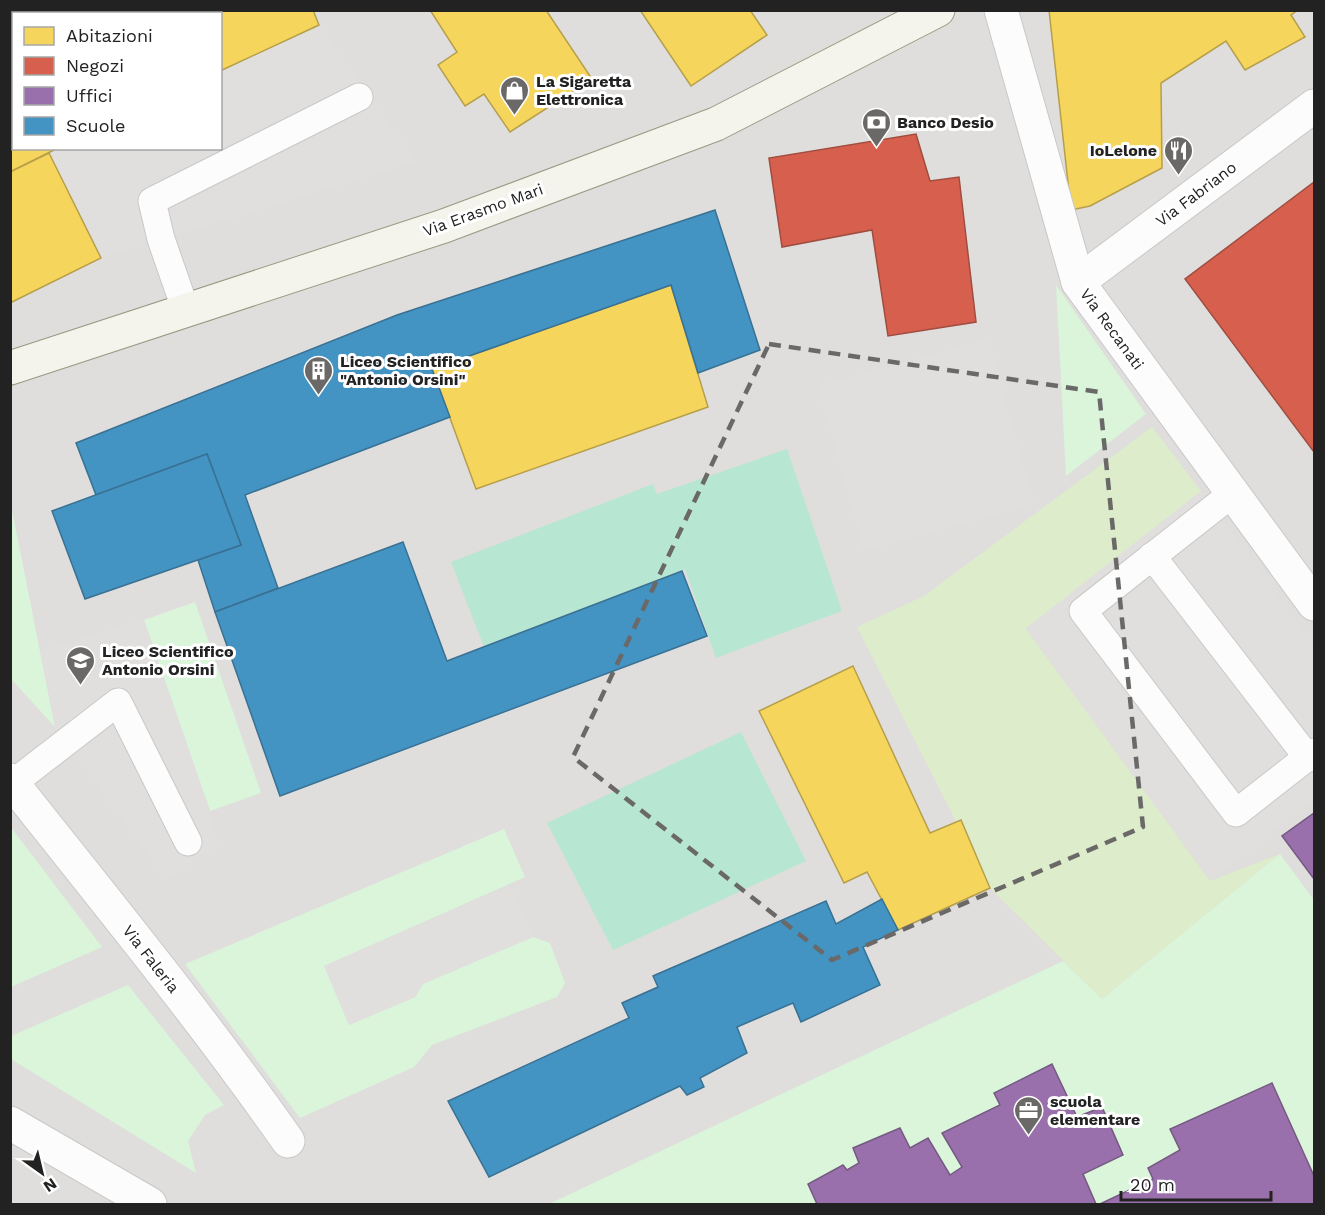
<svg xmlns="http://www.w3.org/2000/svg" width="1325" height="1215" font-family="'Work Sans',sans-serif">
<style>
.residential{fill:#dfdedc;fill-rule:evenodd}
.grass{fill:#ddeccb}
.park{fill:#daf5da}
.pitch{fill:#b7e6d2}
.parking{fill:#e0dfde}
.homes{fill:#f6d55c;stroke:#b69f4b;stroke-width:1.5}
.shops{fill:#d6604d;stroke:#a04d40;stroke-width:1.5}
.offices{fill:#9970ab;stroke:#755982;stroke-width:1.5}
.schools{fill:#4393c3;stroke:#397193;stroke-width:1.5}
.lines{fill:none;stroke-linecap:round;stroke-linejoin:round}
.lane-casing{stroke:#c9c8c7;stroke-width:29}
.street-casing{stroke:#c9c8c7;stroke-width:35}
.secondary-casing{stroke:#999a82;stroke-width:35}
.lane{stroke:#fdfcfc;stroke-width:27}
.street{stroke:#fdfcfc;stroke-width:33}
.secondary{stroke:#f4f4ed;stroke-width:33}
.marked{fill:none;stroke:#6a6968;stroke-width:4.5;stroke-dasharray:12 8;stroke-linejoin:round}
.labels{text-anchor:middle;dominant-baseline:central;stroke-width:6;stroke-linejoin:round;paint-order:stroke}
.poi-label{font-size:16px;font-weight:bold;fill:#222;stroke:#fff;text-anchor:start}
.street-label{font-size:16px;fill:#222;stroke:#fff}
</style>
<rect width="100%" height="100%" fill="#f0eeeb"/>
<!-- residential -->
<path class="residential" d="M11,11H1314V1204H11ZM14,14H220V148H14Z"/>
<!-- grass -->
<path class="grass" d="M1152,427L1201,491L1026,629L1210,881L1280,854L1102,999L990,888L857,627L924,596Z"/>
<!-- park -->
<g class="park">
<path d="M1056,285L1146,414L1066,476Z"/>
<path d="M10,500L55,727L11,679Z"/>
<path d="M195,602L261,793L210,811L144,620Z"/>
<path d="M10,826L102,947L11,987H10Z"/>
<path d="M504,829L525,877L324,966L349,1025L415,997L423,984L533,937L550,943L565,983L557,997L432,1045L414,1067L300,1118L185,964Z"/>
<path d="M1280,854L1314,900V1204H549L1063,961L1102,999Z"/>
<path d="M128,985L224,1105L205,1115L188,1141L196,1173L11,1059V1036Z"/>
</g>
<!-- pitch -->
<g class="pitch">
<path d="M787,449L842,611L716,658L685,569L484,647L451,562L653,484L657,494Z"/>
<path d="M741,732L806,861L613,950L547,823Z"/>
</g>
<!-- parking -->
<g class="parking">
<path d="M319,25L416,162L101,258L49,153L58,148H220L221,71Z"/>
<path d="M988,339L1034,504L864,551L818,386Z"/>
<path d="M1201,491L1314,649V798L1211,881L1026,628Z"/>
<path d="M144,620L210,811L218,844L167,880L55,727L40,650Z"/>
<path d="M510,885L533,937L423,984L415,997L349,1025L324,966Z"/>
</g>
<!-- homes -->
<g class="homes">
<path d="M96,10H313L319,25L220,71V14H89Z"/>
<path d="M430,10H546L592,79L510,132L484,94L465,106L438,65L457,52Z"/>
<path d="M640,10H750L767,35L691,86Z"/>
<path d="M1049,10H1298L1291,15L1305,37L1245,70L1226,41L1161,83L1162,168L1090,206L1071,210Z"/>
<path d="M14,49V148H58L10,172V51Z"/>
<path d="M49,153L101,258L10,303V172Z"/>
<path d="M671,285L708,407L476,489L432,369Z"/>
<path d="M853,666L930,833L961,820L990,888L898,930L867,872L844,883L759,711Z"/>
</g>
<!-- shops -->
<g class="shops">
<path d="M916,134L930,181L959,177L976,322L888,336L872,230L782,247L769,158Z"/>
<path d="M1314,182V452L1185,279Z"/>
</g>
<!-- offices -->
<g class="offices">
<path d="M1314,813V879L1282,836Z"/>
<path d="M1052,1064L1077,1117L1102,1107L1123,1155L1083,1174L1096,1204H817L808,1184L843,1165L847,1170L859,1163L853,1148L900,1128L910,1148L928,1138L950,1175L962,1167L942,1133L1000,1105L994,1093Z"/>
<path d="M1272,1083L1314,1176V1204H1100L1153,1179L1148,1168L1180,1150L1170,1129Z"/>
</g>
<!-- schools -->
<g class="schools">
<path d="M715,210L760,350L698,373L671,285L432,369L450,417L245,495L278,588L215,612L198,560L241,545L207,454L96,495L76,443L397,315Z"/>
<path d="M207,454L241,545L85,599L52,511Z"/>
<path d="M403,542L447,661L682,571L707,636L280,796L215,612Z"/>
<path d="M882,899L898,930L863,947L880,985L801,1022L793,1003L737,1027L747,1053L700,1078L704,1087L687,1095L680,1086L489,1177L448,1101L629,1018L622,1003L658,987L653,976L826,901L836,924Z"/>
</g>
<g class="lines">
<defs>
<g id="lane">
<path d="M186,311L161,239L152,201L359,97"/>
<path d="M1233,493L1083,611L1236,813L1314,752"/>
<path d="M1152,556L1308,758"/>
<path d="M13,783L118,702L188,842"/>
</g>
<g id="street">
<path d="M1001,10L1078,282L1314,604"/>
<path d="M1078,282L1314,106"/>
<path d="M10,780C104,899 201,1017 288,1141"/>
<path d="M10,1123L150,1204"/>
</g>
<g id="secondary">
<path d="M45,14L51,10"/>
<path d="M10,30L14,29"/>
<path d="M10,368L444,226L716,124L938,10"/>
</g>
</defs>
<!-- lane casing -->
<use href="#lane" class="lane-casing"/>
<!-- street casing -->
<use href="#street" class="street-casing"/>
<!-- secondary casing -->
<use href="#secondary" class="secondary-casing"/>
<!-- lane -->
<use href="#lane" class="lane"/>
<!-- street -->
<use href="#street" class="street"/>
<!-- secondary -->
<use href="#secondary" class="secondary"/>
</g>
<!-- marked area -->
<path class="marked" d="M769,344L1099,392L1143,827L832,960L573,757Z"/>
<!-- icons -->
<defs>
<symbol id="shop-pin" viewBox="-11 -11 22 30"><path d="M0 17L-7.5 6A9.5 9.5 0 1 1 7.5 6Z" fill="#6a6968" stroke="#fff"/><path d="M-5-2.5h2.3a2.7 3.5 0 0 1 5.4 0H5L5.5 6h-11ZM-1.5-2.5h3a1.5 2.3 0 0 0-3 0Z" fill="#fff"/></symbol>
<symbol id="bank-pin" viewBox="-11 -11 22 30"><path d="M0 17L-7.5 6A9.5 9.5 0 1 1 7.5 6Z" fill="#6a6968" stroke="#fff"/><path d="M-6-4H6V4H-6ZM0-2.3a2.3 2.3 0 1 0 0 4.6a2.3 2.3 0 1 0 0-4.6Z" fill="#fff"/></symbol>
<symbol id="restaurant-pin" viewBox="-11 -11 22 30"><path d="M0 17L-7.5 6A9.5 9.5 0 1 1 7.5 6Z" fill="#6a6968" stroke="#fff"/><path d="M-5-6h1v4h1v-4h1v4h1v-4h1v5L-1.5 .5V6h-2V.5L-5-1ZM5-6V6H3V1.5H1.5Q1.5-4 5-6Z" fill="#fff"/></symbol>
<symbol id="building-pin" viewBox="-11 -11 22 30"><path d="M0 17L-7.5 6A9.5 9.5 0 1 1 7.5 6Z" fill="#6a6968" stroke="#fff"/><path d="M-4-6H4V6H1V3H-1V6H-4ZM-2.5-4.3h1.7v1.8h-1.7ZM.8-4.3h1.7v1.8H.8ZM-2.5-1h1.7V.8h-1.7ZM.8-1h1.7V.8H.8Z" fill="#fff"/></symbol>
<symbol id="school-pin" viewBox="-11 -11 22 30"><path d="M0 17L-7.5 6A9.5 9.5 0 1 1 7.5 6Z" fill="#6a6968" stroke="#fff"/><path d="M0-5L7-2L0 1L-7-2ZM-4 1L0 2.5L4 1V4Q0 6-4 4Z" fill="#fff"/></symbol>
<symbol id="office-pin" viewBox="-11 -11 22 30"><path d="M0 17L-7.5 6A9.5 9.5 0 1 1 7.5 6Z" fill="#6a6968" stroke="#fff"/><path d="M-6-3h4V-5.5h4V-3h4V5H-6ZM-1-4.5V-3h2v-1.5ZM-6 0V1H6V0Z" fill="#fff"/></symbol>
</defs>
<g fill-rule="evenodd">
<use href="#shop-pin" x="498" y="74" width="33" height="45"/>
<use href="#bank-pin" x="860" y="106" width="33" height="45"/>
<use href="#restaurant-pin" x="1162" y="134" width="33" height="45"/>
<use href="#building-pin" x="302" y="354" width="33" height="45"/>
<use href="#school-pin" x="64" y="644" width="33" height="45"/>
<use href="#office-pin" x="1012" y="1094" width="33" height="45"/>
</g>
<g class="labels">
<!-- poi labels -->
<g class="poi-label">
<text x="536" y="81">La Sigaretta<tspan x="536" dy="18">Elettronica</tspan></text>
<text x="897" y="122">Banco Desio</text>
<text x="1157" y="150" text-anchor="end">IoLelone</text>
<text x="340" y="361">Liceo Scientifico<tspan x="340" dy="18">"Antonio Orsini"</tspan></text>
<text x="102" y="651">Liceo Scientifico<tspan x="102" dy="18">Antonio Orsini</tspan></text>
<text x="1050" y="1101">scuola<tspan x="1050" dy="18">elementare</tspan></text>
</g>
<!-- street labels -->
<g class="street-label">
<text transform="translate(1196 194) rotate(-37)">Via Fabriano</text>
<text transform="translate(483 210) rotate(-20)">Via Erasmo Mari</text>
<text transform="translate(1112 329) rotate(54)">Via Recanati</text>
<text transform="translate(151 959) rotate(52)">Via Faleria</text>
</g>
</g>
<!-- border -->
<rect width="1325" height="1215" fill="none" stroke="#222222" stroke-width="24"/>
<!-- legend -->
<rect x="12" y="12" width="210" height="138" fill="#ffffff" stroke="#a7a7a7" stroke-width="1.5"/>
<rect x="24" y="27" width="30" height="18" fill="#f6d55c" stroke="#a7a7a7" stroke-width="1.5"/>
<text x="66" y="42" font-size="18" fill="#222222">Abitazioni</text>
<rect x="24" y="57" width="30" height="18" fill="#d6604d" stroke="#a7a7a7" stroke-width="1.5"/>
<text x="66" y="72" font-size="18" fill="#222222">Negozi</text>
<rect x="24" y="87" width="30" height="18" fill="#9970ab" stroke="#a7a7a7" stroke-width="1.5"/>
<text x="66" y="102" font-size="18" fill="#222222">Uffici</text>
<rect x="24" y="117" width="30" height="18" fill="#4393c3" stroke="#a7a7a7" stroke-width="1.5"/>
<text x="66" y="132" font-size="18" fill="#222222">Scuole</text>
<!-- north arrow -->
<g transform="translate(42 1173) rotate(146)" stroke="#ffffff" stroke-width="4.5" paint-order="stroke">
<path d="M0-4.5L10 22L0 15L-10 22Z" fill="#222222"/>
<text y="-9" font-size="16" font-weight="bold" text-anchor="middle" fill="#222222">N</text>
</g>
<!-- scale -->
<path d="M1121 1191v9h150v-9" fill="none" stroke="#222222" stroke-width="3"/>
<text x="1130" y="1191" font-size="18" fill="#222222" stroke="#ffffff" stroke-width="4.5" paint-order="stroke">20 m</text>
</svg>
